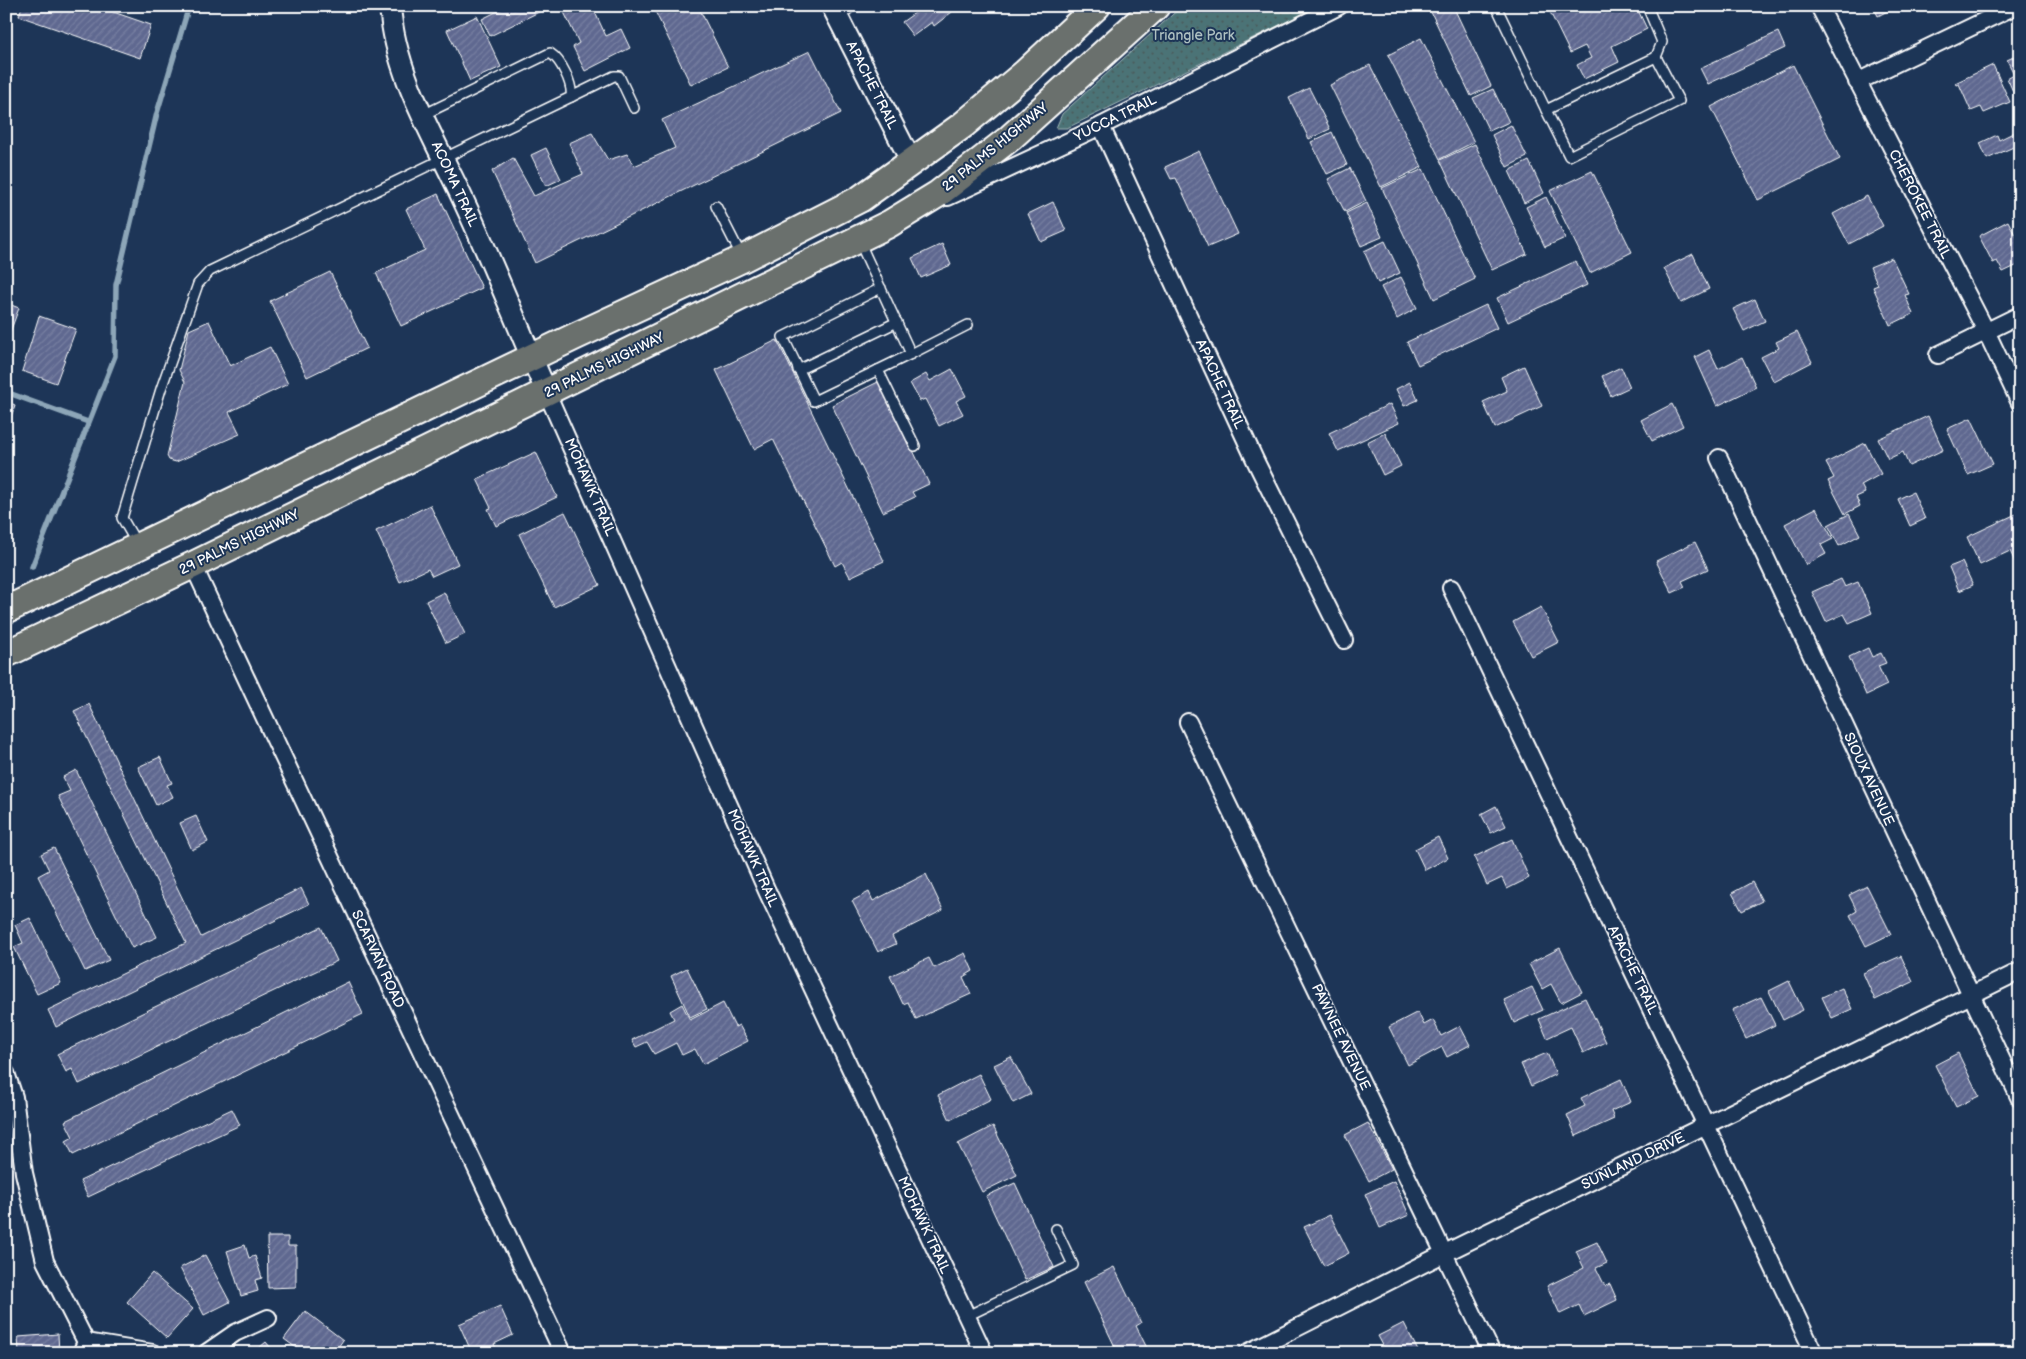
<svg xmlns="http://www.w3.org/2000/svg" width="2026" height="1359" font-family="'Balsamiq Sans',sans-serif">
<style>
.park{fill:url(#park-dots);stroke:#a5b9ba}
.lines{fill:none;stroke-linecap:round;stroke-linejoin:round}
.stream{stroke:#8da6b8;stroke-width:5.5}
.building{fill:url(#building-hatch);stroke:#fff}
.service-casing{stroke:#fff;stroke-width:12}
.minor-casing{stroke:#fff;stroke-width:20}
.tertiary-casing{stroke:#fff;stroke-width:24}
.primary-casing{stroke:#fff;stroke-width:30}
.service{stroke:#1d3557;stroke-width:9}
.minor{stroke:#1d3557;stroke-width:16}
.tertiary{stroke:#1d3557;stroke-width:20}
.primary{stroke:#6a706d;stroke-width:26}
.labels{text-anchor:middle;dominant-baseline:central;stroke-width:4;stroke-linejoin:round;paint-order:stroke}
.park-label{font-size:14px;fill:#aec0c1;stroke:#1d3557}
.street-label{font-size:14px;fill:#fff;stroke:#1d3557}
</style>
<defs>
<pattern id="park-dots" width="8" height="8" patternUnits="userSpaceOnUse" patternTransform="scale(1.25)"><rect width="8" height="8" fill="#4b7376"/><path d="M2 2h.1M6 6h.1" fill="none" stroke="#4c5a5b" stroke-width="1.8" stroke-linecap="round"/></pattern>
<pattern id="building-hatch" width="6" height="6" patternUnits="userSpaceOnUse" patternTransform="scale(1.25)"><rect width="6" height="6" fill="#5f6890"/><path d="M-1 1l2-2M0 6l6-6M5 7l2-2" fill="none" stroke="#777fa1"/></pattern>
</defs>
<rect width="100%" height="100%" fill="#1d3557"/>
<filter id="ink" filterUnits="userSpaceOnUse"><feTurbulence type="fractalNoise" baseFrequency=".02" numOctaves="2"/><feDisplacementMap in="SourceGraphic" scale="10" xChannelSelector="R" yChannelSelector="G"/><feConvolveMatrix kernelMatrix="1 2 1 2 8 2 1 2 1" color-interpolation-filters="sRGB"/></filter>
<g filter="url(#ink)">
<!-- park -->
<path class="park" d="M1182,6H1319L1067,128H1056L1062,114Z"/>
<g class="lines">
<!-- stream -->
<g class="stream">
<path d="M6,392L88,422"/>
<path d="M32,567L115,356L116,285L157,113L189,6"/>
<path d="M6,676L7,674"/>
</g>
</g>
<!-- building -->
<g class="building">
<path d="M22,6H96L151,25L140,58L19,16Z"/>
<path d="M508,6H551L490,36L482,19Z"/>
<path d="M561,6H592L606,36L621,29L630,48L585,71L573,47L579,43Z"/>
<path d="M660,6H698L728,67L691,85L654,9Z"/>
<path d="M916,6H948L952,12L934,26L932,22L913,36L902,22L919,10Z"/>
<path d="M1438,6H1453L1491,86L1471,96L1430,10Z"/>
<path d="M1557,6H1636L1647,29L1612,46L1619,62L1584,79L1577,65L1591,58L1585,46L1570,53L1549,10Z"/>
<path d="M1873,6H1897L1878,16Z"/>
<path d="M477,16L501,67L470,81L447,30Z"/>
<path d="M1778,32L1785,48L1708,84L1700,68Z"/>
<path d="M1421,38L1474,142L1440,159L1388,55Z"/>
<path d="M810,51L841,113L535,263L492,171L513,158L534,196L583,174L569,143L592,133L608,160L627,154L634,166L675,148L662,120Z"/>
<path d="M2020,54V96L2016,98L2007,78L2014,74L2007,60Z"/>
<path d="M1370,65L1422,167L1381,187L1330,85Z"/>
<path d="M1793,65L1840,159L1758,200L1711,107Z"/>
<path d="M1993,65L2010,102L1984,113L1981,107L1971,111L1959,84L1956,85L1955,83Z"/>
<path d="M1309,88L1330,129L1309,139L1289,98Z"/>
<path d="M1493,89L1509,122L1489,131L1473,98Z"/>
<path d="M1511,125L1527,157L1507,167L1492,135Z"/>
<path d="M1332,132L1347,165L1327,174L1311,142Z"/>
<path d="M2015,132L2020,144L1987,159L1980,143L1997,135L1999,140Z"/>
<path d="M1475,144L1527,254L1492,270L1440,160Z"/>
<path d="M546,148L561,179L546,186L531,155Z"/>
<path d="M1199,151L1238,234L1208,247L1176,178L1171,179L1165,167Z"/>
<path d="M1529,161L1544,193L1524,203L1509,171Z"/>
<path d="M1350,168L1366,201L1345,212L1328,179Z"/>
<path d="M1423,169L1475,279L1434,299L1382,188Z"/>
<path d="M1592,171L1632,252L1590,273L1550,191Z"/>
<path d="M438,194L482,288L401,326L376,273L425,250L406,209Z"/>
<path d="M1867,196L1883,226L1849,244L1833,214Z"/>
<path d="M1546,197L1565,238L1545,247L1526,207Z"/>
<path d="M1053,202L1066,231L1041,242L1028,214Z"/>
<path d="M1367,203L1382,237L1361,246L1346,213Z"/>
<path d="M2008,221L2020,244V264L2003,272L1997,261L1993,263L1979,236Z"/>
<path d="M1385,241L1400,273L1378,283L1364,251Z"/>
<path d="M942,244L951,265L921,278L912,258Z"/>
<path d="M1693,254L1709,289L1681,303L1664,268Z"/>
<path d="M1892,258L1909,294L1905,295L1913,314L1890,325L1873,287L1878,285L1870,267Z"/>
<path d="M1576,261L1587,285L1508,322L1497,298Z"/>
<path d="M330,272L367,348L307,377L270,301Z"/>
<path d="M1401,277L1417,308L1397,319L1381,287Z"/>
<path d="M1755,299L1765,321L1744,331L1733,309Z"/>
<path d="M6,303L19,308L6,343Z"/>
<path d="M1486,305L1497,328L1418,365L1407,342Z"/>
<path d="M39,316L76,329L56,383L22,371Z"/>
<path d="M209,321L230,366L270,347L288,384L229,412L240,434L176,462L169,460L167,456L185,382L179,370L189,330Z"/>
<path d="M1797,332L1812,362L1774,382L1761,357L1779,348L1776,342Z"/>
<path d="M777,340L884,561L850,577L842,562L835,566L773,439L754,449L716,370Z"/>
<path d="M1709,350L1718,369L1742,357L1756,387L1717,406L1695,357Z"/>
<path d="M1524,366L1542,406L1495,428L1483,402L1507,391L1501,377Z"/>
<path d="M1621,367L1630,387L1611,396L1602,376Z"/>
<path d="M952,369L966,396L956,401L963,414L939,426L925,399L920,401L910,383L926,374L930,381Z"/>
<path d="M880,381L929,484L912,492L915,497L883,512L832,405Z"/>
<path d="M1410,382L1418,400L1404,406L1396,389Z"/>
<path d="M6,401L15,405L6,431Z"/>
<path d="M1390,404L1399,423L1338,451L1329,433Z"/>
<path d="M1672,404L1683,426L1652,441L1641,420Z"/>
<path d="M1928,416L1943,450L1909,466L1903,452L1888,459L1878,439Z"/>
<path d="M1971,418L1993,464L1968,475L1947,429Z"/>
<path d="M1385,433L1401,466L1383,475L1367,442Z"/>
<path d="M1865,443L1881,474L1861,485L1865,493L1856,497L1860,506L1845,514L1828,481L1834,478L1826,463Z"/>
<path d="M536,452L557,497L496,526L488,509L491,508L477,479Z"/>
<path d="M1913,492L1925,519L1910,526L1898,499Z"/>
<path d="M430,505L458,564L432,576L428,569L400,582L376,531Z"/>
<path d="M1816,508L1833,539L1821,545L1826,554L1806,565L1785,524Z"/>
<path d="M565,512L600,585L554,607L519,534Z"/>
<path d="M1849,514L1860,535L1839,546L1828,525Z"/>
<path d="M2016,514L2020,522V562L2016,564L2010,551L1980,565L1967,537Z"/>
<path d="M1695,542L1708,569L1682,581L1685,587L1672,593L1656,561Z"/>
<path d="M1962,562L1973,585L1959,591L1949,567Z"/>
<path d="M1841,579L1845,587L1858,582L1872,613L1849,623L1844,614L1826,622L1812,592Z"/>
<path d="M444,592L465,634L446,643L426,601Z"/>
<path d="M1541,607L1559,642L1531,656L1513,622Z"/>
<path d="M1868,648L1872,657L1881,653L1886,663L1878,666L1887,685L1866,695L1849,657Z"/>
<path d="M89,704L201,937L301,888L309,904L56,1027L48,1010L186,943L74,711Z"/>
<path d="M160,757L172,783L167,785L173,797L156,805L138,767Z"/>
<path d="M76,770L157,937L132,948L58,796L70,791L63,777Z"/>
<path d="M1496,806L1506,826L1491,833L1481,814Z"/>
<path d="M196,816L208,842L192,850L180,823Z"/>
<path d="M1438,837L1448,858L1425,870L1415,849Z"/>
<path d="M1512,839L1529,878L1507,889L1502,878L1487,885L1474,857Z"/>
<path d="M54,848L109,960L85,971L38,876L49,870L41,854Z"/>
<path d="M926,874L943,910L892,936L896,944L878,952L852,901L869,892L873,901Z"/>
<path d="M1752,882L1762,901L1742,911L1732,893Z"/>
<path d="M1867,886L1891,934L1866,946L1850,915L1857,911L1849,895Z"/>
<path d="M30,918L61,983L37,994L14,947L23,943L15,925Z"/>
<path d="M321,927L337,961L79,1084L72,1069L66,1072L57,1054Z"/>
<path d="M1560,948L1582,992L1561,1003L1551,984L1542,989L1529,964Z"/>
<path d="M965,953L973,971L963,977L971,994L916,1019L908,1002L903,1004L890,976L929,958L934,968Z"/>
<path d="M1901,956L1913,982L1875,1000L1863,973Z"/>
<path d="M687,968L707,1009L690,1017L671,976Z"/>
<path d="M1789,981L1803,1010L1783,1020L1769,991Z"/>
<path d="M348,982L363,1014L73,1155L66,1141L73,1137L65,1121Z"/>
<path d="M1532,987L1543,1010L1514,1023L1504,1000Z"/>
<path d="M1842,988L1852,1009L1832,1018L1822,997Z"/>
<path d="M1761,997L1775,1025L1746,1039L1732,1010Z"/>
<path d="M1585,998L1606,1042L1583,1053L1571,1027L1547,1038L1539,1019Z"/>
<path d="M723,1003L735,1027L739,1025L748,1041L703,1064L695,1049L682,1055L676,1043L654,1054L647,1042L636,1047L632,1040L674,1019L670,1011L682,1004L690,1020Z"/>
<path d="M1418,1012L1424,1025L1433,1020L1441,1036L1460,1026L1470,1045L1447,1057L1442,1047L1408,1065L1389,1027Z"/>
<path d="M1547,1053L1556,1074L1531,1086L1521,1064Z"/>
<path d="M1958,1053L1979,1096L1956,1107L1935,1065Z"/>
<path d="M1011,1057L1031,1094L1013,1103L994,1065Z"/>
<path d="M979,1074L991,1099L950,1120L938,1095Z"/>
<path d="M1621,1079L1631,1102L1611,1111L1614,1119L1576,1136L1567,1115L1585,1106L1581,1098Z"/>
<path d="M232,1109L240,1125L88,1197L80,1181Z"/>
<path d="M1368,1123L1392,1169L1369,1181L1345,1135Z"/>
<path d="M993,1126L1017,1175L982,1192L958,1144Z"/>
<path d="M1394,1181L1409,1215L1380,1228L1365,1194Z"/>
<path d="M1015,1183L1054,1267L1025,1280L986,1196Z"/>
<path d="M1330,1215L1349,1253L1324,1266L1304,1227Z"/>
<path d="M267,1237H288V1246H296V1287L268,1288Z"/>
<path d="M1597,1242L1607,1263L1596,1268L1605,1286L1610,1284L1617,1300L1584,1316L1579,1305L1560,1314L1547,1286L1584,1268L1576,1251Z"/>
<path d="M245,1245L249,1258L255,1256L262,1278L255,1280L258,1291L241,1296L227,1251Z"/>
<path d="M205,1255L230,1302L204,1315L180,1268Z"/>
<path d="M1114,1267L1141,1323L1136,1326L1149,1352L1147,1353H1118L1084,1282Z"/>
<path d="M152,1273L193,1309L167,1338L127,1302Z"/>
<path d="M500,1306L513,1335L494,1344L498,1353H472L459,1324Z"/>
<path d="M305,1311L343,1340L334,1353H303L284,1339Z"/>
<path d="M1404,1323L1419,1353H1387L1378,1336Z"/>
<path d="M58,1334L59,1353H19L18,1337Z"/>
<path d="M266,1342L275,1353H253Z"/>
<path d="M10,1345L12,1353H6V1346Z"/>
</g>
<g class="lines">
<defs>
<g id="service">
<path d="M1496,6L1546,110L1656,57L1662,42L1647,6"/>
<path d="M838,18L852,6"/>
<path d="M571,97L614,76H619L634,108"/>
<path d="M1546,110L1569,156L1679,101L1656,57"/>
<path d="M716,206L742,257"/>
<path d="M859,241L911,354L814,401L783,337L881,288"/>
<path d="M911,354L968,325"/>
<path d="M798,370L897,322"/>
<path d="M878,370L915,446"/>
<path d="M137,544L122,518L161,389L198,284L210,271L571,97C573,84 561,60 550,53L423,115"/>
<path d="M967,1316L1073,1265L1056,1229"/>
</g>
<g id="minor">
<path d="M1819,6L1986,331L2020,403"/>
<path d="M1857,82L2015,6"/>
<path d="M1101,126L1256,462L1344,640"/>
<path d="M948,197L1101,126L1339,6"/>
<path d="M1938,355L2020,315"/>
<path d="M547,393L767,891L984,1353"/>
<path d="M1719,458L2020,1099"/>
<path d="M193,565L563,1353"/>
<path d="M1451,588L1814,1353"/>
<path d="M1188,722L1492,1353"/>
<path d="M6,1073L14,1097L24,1173L45,1261L86,1342L81,1353"/>
<path d="M86,1342L153,1353"/>
<path d="M206,1353L235,1333L268,1318"/>
<path d="M1247,1353L1445,1253L2020,971"/>
</g>
<g id="tertiary">
<path d="M390,6C395,77 436,140 465,204C494,266 519,330 547,393"/>
<path d="M832,6L912,163"/>
</g>
<g id="primary">
<path d="M6,610L576,336L742,259L860,199L963,125L1025,73L1097,6"/>
<path d="M6,654L193,565L889,224L938,194L1010,138L1156,6"/>
</g>
</defs>
<!-- service casing -->
<use href="#service" class="service-casing"/>
<!-- minor casing -->
<use href="#minor" class="minor-casing"/>
<!-- tertiary casing -->
<use href="#tertiary" class="tertiary-casing"/>
<!-- primary casing -->
<use href="#primary" class="primary-casing"/>
<!-- service -->
<use href="#service" class="service"/>
<!-- minor -->
<use href="#minor" class="minor"/>
<!-- tertiary -->
<use href="#tertiary" class="tertiary"/>
<!-- primary -->
<use href="#primary" class="primary"/>
</g>
</g>
<g class="labels">
<!-- park labels -->
<g class="park-label">
<text x="1193" y="35">Triangle Park</text>
</g>
<!-- street labels -->
<g class="street-label">
<text transform="translate(872 85) rotate(63)">APACHE TRAIL</text>
<text transform="translate(1115 118) rotate(-26)">YUCCA TRAIL</text>
<text transform="translate(995 147) rotate(-39)">29 PALMS HIGHWAY</text>
<text transform="translate(455 184) rotate(65)">ACOMA TRAIL</text>
<text transform="translate(1920 204) rotate(63)">CHEROKEE TRAIL</text>
<text transform="translate(604 365) rotate(-26)">29 PALMS HIGHWAY</text>
<text transform="translate(1220 384) rotate(65)">APACHE TRAIL</text>
<text transform="translate(590 487) rotate(66)">MOHAWK TRAIL</text>
<text transform="translate(239 542) rotate(-26)">29 PALMS HIGHWAY</text>
<text transform="translate(1869 779) rotate(65)">SIOUX AVENUE</text>
<text transform="translate(753 858) rotate(66)">MOHAWK TRAIL</text>
<text transform="translate(378 959) rotate(65)">SCARVAN ROAD</text>
<text transform="translate(1633 970) rotate(64)">APACHE TRAIL</text>
<text transform="translate(1341 1037) rotate(64)">PAWNEE AVENUE</text>
<text transform="translate(1633 1161) rotate(-26)">SUNLAND DRIVE</text>
<text transform="translate(924 1225) rotate(65)">MOHAWK TRAIL</text>
</g>
</g>
<!-- margin -->
<rect width="2026" height="1359" fill="none" stroke="#1d3557" stroke-width="25"/>
<rect x="12" y="12" width="2001" height="1334" fill="none" stroke="#fff" stroke-width="2" filter="url(#ink)"/>
</svg>
